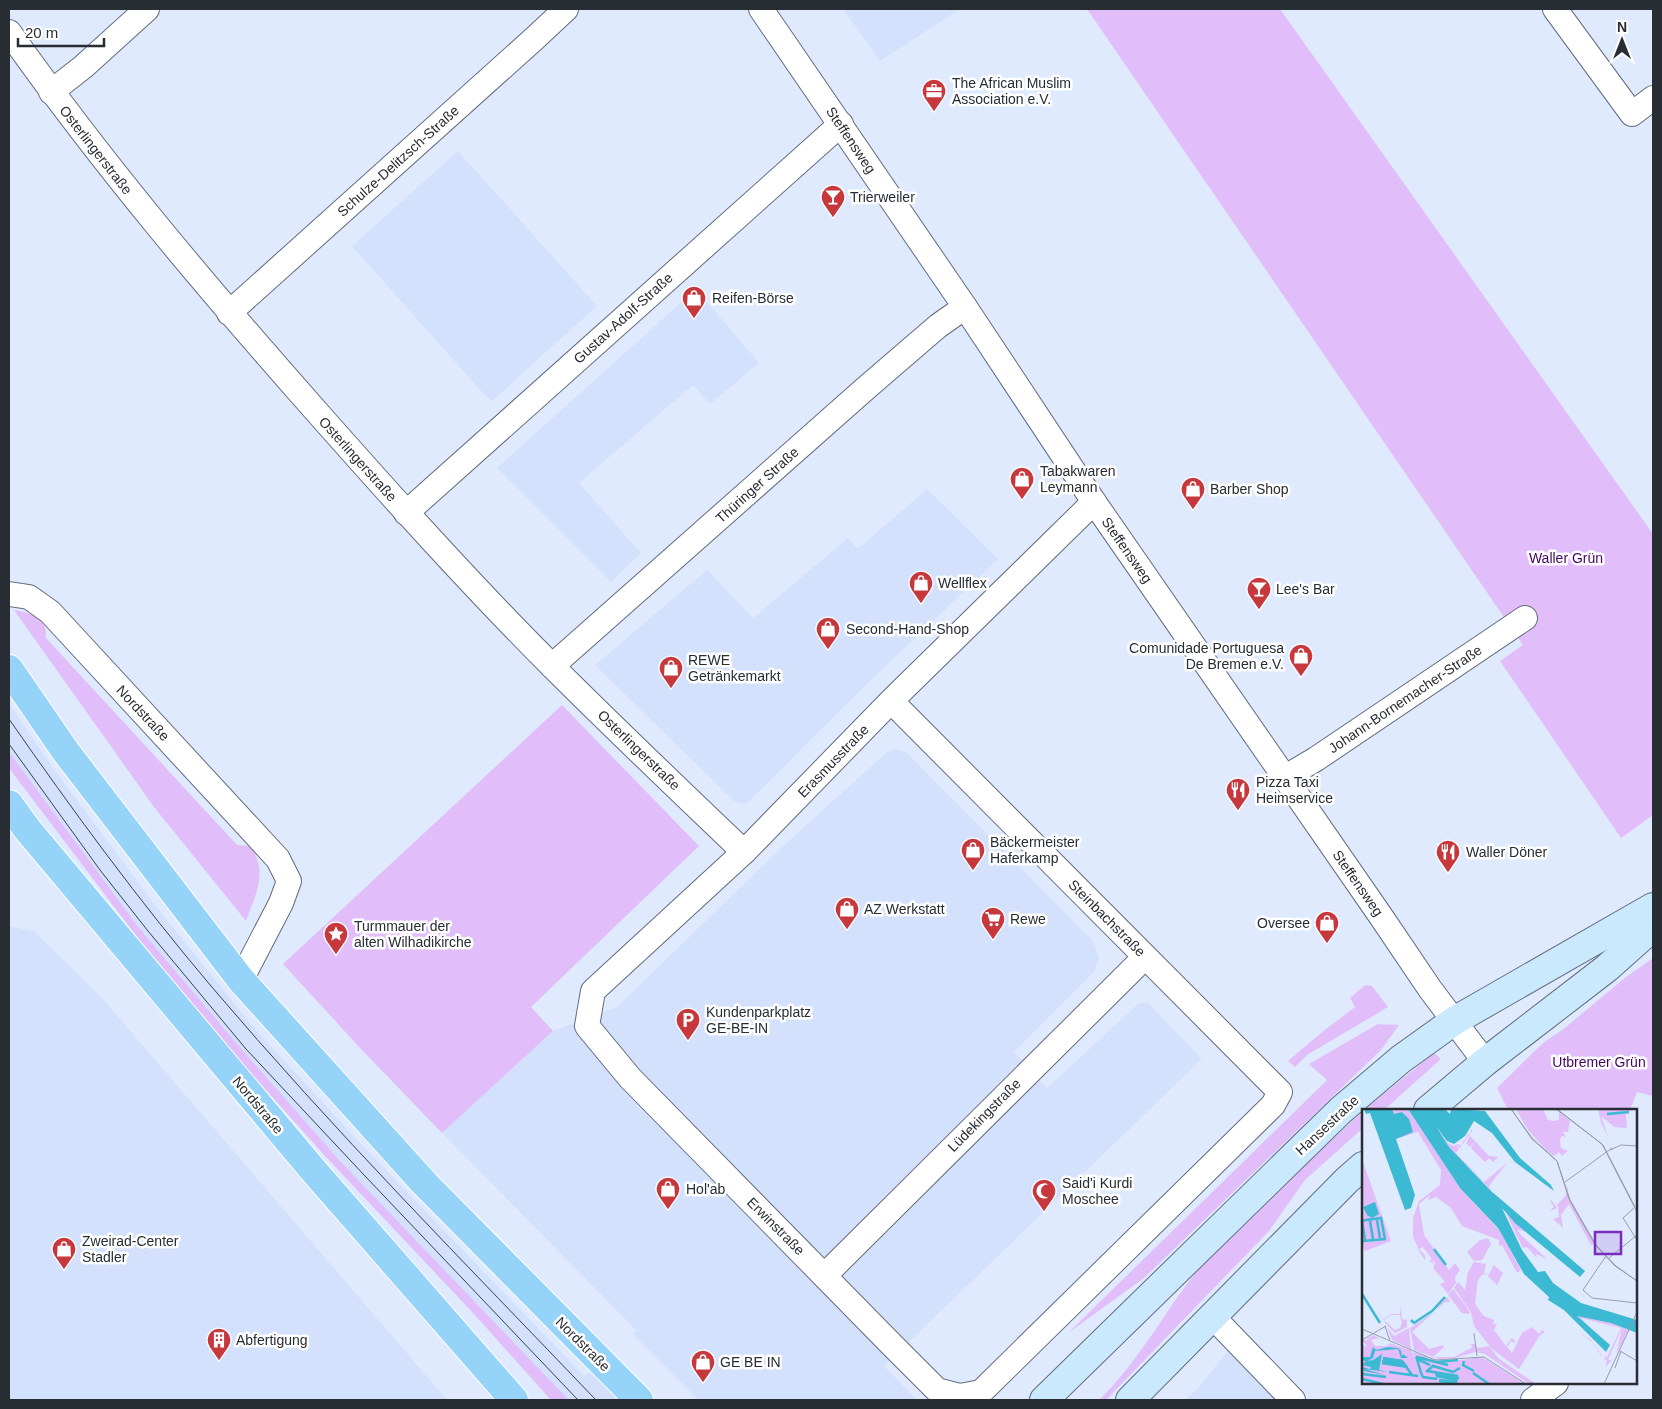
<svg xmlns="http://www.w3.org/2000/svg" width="1662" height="1409" font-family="Arial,sans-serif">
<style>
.built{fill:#d3e1fc}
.green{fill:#e1befa}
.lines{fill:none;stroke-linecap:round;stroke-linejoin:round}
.street-casing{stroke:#626c7d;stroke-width:26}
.secondary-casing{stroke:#626c7d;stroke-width:30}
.primary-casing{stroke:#fff;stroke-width:30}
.street{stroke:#fff;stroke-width:24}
.secondary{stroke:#cae9fc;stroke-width:28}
.primary{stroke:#95d3f9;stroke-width:28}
.tram{stroke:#3c414a;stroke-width:1}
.labels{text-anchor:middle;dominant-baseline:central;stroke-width:5;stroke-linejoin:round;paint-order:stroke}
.poi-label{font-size:14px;fill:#282c33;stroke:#fff;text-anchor:start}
.street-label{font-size:14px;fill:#282c33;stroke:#fff}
.park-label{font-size:14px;fill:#440760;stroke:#fff}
.inset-river{fill:none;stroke:#3cb9d3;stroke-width:2.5}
.inset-road{fill:none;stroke:#969ead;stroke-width:1}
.view{fill:#7b2cbf;fill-opacity:0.15;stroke:#7b2cbf;stroke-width:2.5}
.inset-edge{fill:none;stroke:#282c33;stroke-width:2.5}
</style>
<rect width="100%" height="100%" fill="#e0eafe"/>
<!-- built -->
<g class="built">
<path d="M843,9H960L880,61Z"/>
<path d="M458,151L597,306L492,401L483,393L352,246Z"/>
<path d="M696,289L759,363L710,404L693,385L579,483L641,553L611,582L497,468Z"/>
<path d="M927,489L998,559L870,681L746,804L734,801L595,665L707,570L753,618L848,538L858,549Z"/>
<path d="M9,704L58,775L158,909L255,1029L361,1144L584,1376L591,1371L619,1400H564L567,1398L340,1161L238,1045L139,928L9,752Z"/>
<path d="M896,749L906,752L1093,941L1099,958L1094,972L1014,1052L1047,1088L1139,1003H1148L1202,1059L884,1366L917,1400H699L633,1334L636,1330L442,1133L553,1031L617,1007L782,847L886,753Z"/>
<path d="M9,926L35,932L103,999L447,1400H9Z"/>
<path d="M1236,1340L1292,1400H1186L1200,1386Z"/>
</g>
<!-- green -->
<g class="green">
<path d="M1087,9H1280L1653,534V815L1621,838L1500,661L1523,645Z"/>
<path d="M14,610C32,614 47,616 46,638L237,845L251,846C268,874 256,893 246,921L154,807Z"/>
<path d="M562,705L699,846L531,1007L553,1031L442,1133L361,1049L283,964Z"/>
<path d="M9,752L139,928L238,1045L340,1161L567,1398L564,1400H551L473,1313L327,1158L231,1051L134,933L9,768Z"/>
<path d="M1653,958V1096L1637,1092L1630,1110H1508L1497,1088L1544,1042L1561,1031L1626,977Z"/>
<path d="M1365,985L1372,986L1388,1007L1307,1055L1295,1067L1288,1061L1321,1033L1355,1007L1350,998Z"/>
<path d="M1378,1024L1399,1025L1381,1050L1144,1278L1068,1333L1327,1080L1309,1064Z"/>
<path d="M1434,1053L1441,1059L1384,1110H1364Z"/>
<path d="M1363,1111V1128L1305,1180L1269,1231L1106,1400H1099C1141,1360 1167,1306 1205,1261C1219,1245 1237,1231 1252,1216C1288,1180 1326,1146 1363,1111Z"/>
</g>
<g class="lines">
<defs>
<g id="street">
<path d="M761,9L965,307L1094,502L1380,915L1430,989L1485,1062"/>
<path d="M1555,9L1632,114L1653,98"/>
<path d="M9,32C103,165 208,289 316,411C393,498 471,585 553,667C616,730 680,791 744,852"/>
<path d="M51,92L83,67L147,9"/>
<path d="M229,313L535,38L566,9"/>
<path d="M406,513L841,124"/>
<path d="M9,594L29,597L50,612L278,859L289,881L281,903L241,980"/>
<path d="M552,666L866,388L938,326L965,307"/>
<path d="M891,701L1280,1092L1273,1105L981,1392L960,1396L937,1390L892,1345L630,1078L587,1026L593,991L744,852L891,701L1094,502"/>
<path d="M1284,778L1316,759L1525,618"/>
<path d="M825,1275L1145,957"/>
<path d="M1212,1316L1293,1400"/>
<path d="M1533,1400L1556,1383"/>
</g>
<g id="secondary">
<path d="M1428,1110L1485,1062L1607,968L1653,927"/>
<path d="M1044,1400L1341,1110L1401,1059L1454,1021L1653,907"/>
<path d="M1130,1400L1347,1180L1363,1166"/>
</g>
<g id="primary">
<path d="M9,669L66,752L241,980L425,1184L639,1400"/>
<path d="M9,804L27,829L313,1170L514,1400"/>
</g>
</defs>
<!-- street casing -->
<use href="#street" class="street-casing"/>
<!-- secondary casing -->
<use href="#secondary" class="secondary-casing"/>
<!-- primary casing -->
<use href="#primary" class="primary-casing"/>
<!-- street -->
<use href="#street" class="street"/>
<!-- secondary -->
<use href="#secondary" class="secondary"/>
<!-- primary -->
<use href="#primary" class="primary"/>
<!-- tram -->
<g class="tram">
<path d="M9,719C73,811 139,901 211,986C333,1130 466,1264 596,1400"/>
<path d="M9,744L100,870L148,931L246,1049L365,1176L578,1400"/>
</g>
</g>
<!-- icons -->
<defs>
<symbol id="office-pin" viewBox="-11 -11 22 30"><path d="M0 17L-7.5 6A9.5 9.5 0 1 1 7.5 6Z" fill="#c7383d" stroke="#fff"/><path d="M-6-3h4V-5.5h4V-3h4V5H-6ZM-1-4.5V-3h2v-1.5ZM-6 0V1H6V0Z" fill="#fff"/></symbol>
<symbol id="bar-pin" viewBox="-11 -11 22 30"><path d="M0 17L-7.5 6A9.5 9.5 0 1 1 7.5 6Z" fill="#c7383d" stroke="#fff"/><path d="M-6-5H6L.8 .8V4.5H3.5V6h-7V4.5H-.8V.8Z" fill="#fff"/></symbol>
<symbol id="shop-pin" viewBox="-11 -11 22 30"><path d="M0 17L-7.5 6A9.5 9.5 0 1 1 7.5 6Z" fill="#c7383d" stroke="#fff"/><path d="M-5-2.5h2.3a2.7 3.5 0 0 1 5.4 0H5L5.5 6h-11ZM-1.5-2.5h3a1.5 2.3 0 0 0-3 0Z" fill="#fff"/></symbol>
<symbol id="restaurant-pin" viewBox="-11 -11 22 30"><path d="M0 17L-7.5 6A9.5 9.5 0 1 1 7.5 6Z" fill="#c7383d" stroke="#fff"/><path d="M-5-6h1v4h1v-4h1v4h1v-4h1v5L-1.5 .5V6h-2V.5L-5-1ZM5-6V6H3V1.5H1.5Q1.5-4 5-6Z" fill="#fff"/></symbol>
<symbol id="supermarket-pin" viewBox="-11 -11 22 30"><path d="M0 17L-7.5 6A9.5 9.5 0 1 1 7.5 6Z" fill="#c7383d" stroke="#fff"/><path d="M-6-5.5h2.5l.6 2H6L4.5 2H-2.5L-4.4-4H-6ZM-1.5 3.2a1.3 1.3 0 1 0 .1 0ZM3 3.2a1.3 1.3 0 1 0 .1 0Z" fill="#fff"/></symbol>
<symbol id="sight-pin" viewBox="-11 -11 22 30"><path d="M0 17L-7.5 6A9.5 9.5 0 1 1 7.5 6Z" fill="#c7383d" stroke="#fff"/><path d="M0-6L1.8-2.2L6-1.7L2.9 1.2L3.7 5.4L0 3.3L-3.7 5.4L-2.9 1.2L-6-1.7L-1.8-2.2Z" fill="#fff"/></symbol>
<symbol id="parking-pin" viewBox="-11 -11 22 30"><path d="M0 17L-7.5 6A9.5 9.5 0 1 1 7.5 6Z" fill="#c7383d" stroke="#fff"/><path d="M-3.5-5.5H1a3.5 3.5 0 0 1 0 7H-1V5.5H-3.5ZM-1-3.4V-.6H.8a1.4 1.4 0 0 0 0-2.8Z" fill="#fff"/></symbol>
<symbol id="mosque-pin" viewBox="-11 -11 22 30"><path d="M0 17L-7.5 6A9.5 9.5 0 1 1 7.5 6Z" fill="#c7383d" stroke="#fff"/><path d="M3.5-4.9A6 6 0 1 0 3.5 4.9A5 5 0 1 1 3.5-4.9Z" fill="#fff"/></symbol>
<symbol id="building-pin" viewBox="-11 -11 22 30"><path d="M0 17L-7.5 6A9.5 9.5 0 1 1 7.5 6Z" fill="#c7383d" stroke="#fff"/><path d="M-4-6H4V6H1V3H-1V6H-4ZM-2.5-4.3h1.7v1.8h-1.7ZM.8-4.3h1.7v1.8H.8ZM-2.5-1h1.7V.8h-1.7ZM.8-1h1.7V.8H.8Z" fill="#fff"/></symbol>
</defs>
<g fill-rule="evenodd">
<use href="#office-pin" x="920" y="77" width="28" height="38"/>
<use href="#bar-pin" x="819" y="183" width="28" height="38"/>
<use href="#shop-pin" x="680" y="284" width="28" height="38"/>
<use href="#shop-pin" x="1008" y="465" width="28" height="38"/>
<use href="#shop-pin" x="1179" y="475" width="28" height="38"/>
<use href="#shop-pin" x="907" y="569" width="28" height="38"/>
<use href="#bar-pin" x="1245" y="575" width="28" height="38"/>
<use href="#shop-pin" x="814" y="615" width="28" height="38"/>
<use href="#shop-pin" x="1287" y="642" width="28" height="38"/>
<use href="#shop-pin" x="657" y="654" width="28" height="38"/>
<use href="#restaurant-pin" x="1224" y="776" width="28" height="38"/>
<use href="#shop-pin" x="959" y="836" width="28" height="38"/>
<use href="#restaurant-pin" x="1434" y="838" width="28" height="38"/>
<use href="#shop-pin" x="833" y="895" width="28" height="38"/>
<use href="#supermarket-pin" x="979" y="905" width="28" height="38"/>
<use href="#shop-pin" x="1313" y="909" width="28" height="38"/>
<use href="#sight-pin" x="322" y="920" width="28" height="38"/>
<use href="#parking-pin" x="674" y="1006" width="28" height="38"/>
<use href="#shop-pin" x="654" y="1175" width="28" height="38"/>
<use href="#mosque-pin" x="1030" y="1177" width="28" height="38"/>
<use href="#shop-pin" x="50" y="1235" width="28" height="38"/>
<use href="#building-pin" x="205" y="1326" width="28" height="38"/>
<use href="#shop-pin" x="689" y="1348" width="28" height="38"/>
</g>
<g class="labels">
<!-- poi labels -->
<g class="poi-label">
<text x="952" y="83">The African Muslim<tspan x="952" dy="16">Association e.V.</tspan></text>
<text x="850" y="197">Trierweiler</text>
<text x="712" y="298">Reifen-Börse</text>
<text x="1040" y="471">Tabakwaren<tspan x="1040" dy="16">Leymann</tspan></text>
<text x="1210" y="489">Barber Shop</text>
<text x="938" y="583">Wellflex</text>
<text x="1276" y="589">Lee's Bar</text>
<text x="846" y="629">Second-Hand-Shop</text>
<text x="1284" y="648" text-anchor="end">Comunidade Portuguesa<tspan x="1284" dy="16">De Bremen e.V.</tspan></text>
<text x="688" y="660">REWE<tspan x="688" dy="16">Getränkemarkt</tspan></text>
<text x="1256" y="782">Pizza Taxi<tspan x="1256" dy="16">Heimservice</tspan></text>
<text x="990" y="842">Bäckermeister<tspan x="990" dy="16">Haferkamp</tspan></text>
<text x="1466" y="852">Waller Döner</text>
<text x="864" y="909">AZ Werkstatt</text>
<text x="1010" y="919">Rewe</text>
<text x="1310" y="923" text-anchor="end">Oversee</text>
<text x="354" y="926">Turmmauer der<tspan x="354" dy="16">alten Wilhadikirche</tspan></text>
<text x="706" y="1012">Kundenparkplatz<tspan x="706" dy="16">GE-BE-IN</tspan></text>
<text x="1062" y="1183">Said'i Kurdi<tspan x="1062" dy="16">Moschee</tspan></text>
<text x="686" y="1189">Hol'ab</text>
<text x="82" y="1241">Zweirad-Center<tspan x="82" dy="16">Stadler</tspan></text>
<text x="236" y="1340">Abfertigung</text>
<text x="720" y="1362">GE BE IN</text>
</g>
<!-- street labels -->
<g class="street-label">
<text transform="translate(851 140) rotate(56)">Steffensweg</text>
<text transform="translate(96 150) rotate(52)">Osterlingerstraße</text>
<text transform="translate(398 161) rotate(-42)">Schulze-Delitzsch-Straße</text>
<text transform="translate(623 318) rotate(-42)">Gustav-Adolf-Straße</text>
<text transform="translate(358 459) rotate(48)">Osterlingerstraße</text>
<text transform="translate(757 485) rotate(-42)">Thüringer Straße</text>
<text transform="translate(1127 550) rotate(55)">Steffensweg</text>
<text transform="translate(1405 699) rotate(-34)">Johann-Bornemacher-Straße</text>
<text transform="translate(143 713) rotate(47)">Nordstraße</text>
<text transform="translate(639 750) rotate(44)">Osterlingerstraße</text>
<text transform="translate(833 761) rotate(-46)">Erasmusstraße</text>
<text transform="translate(1358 883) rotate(55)">Steffensweg</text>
<text transform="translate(1107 918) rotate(45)">Steinbachstraße</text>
<text transform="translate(258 1105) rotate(50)">Nordstraße</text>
<text transform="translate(984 1115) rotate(-45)">Lüdekingstraße</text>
<text transform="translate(1327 1125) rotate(-43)">Hansestraße</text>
<text transform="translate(776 1226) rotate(45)">Erwinstraße</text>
<text transform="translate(583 1344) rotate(45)">Nordstraße</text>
</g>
<!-- park labels -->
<g class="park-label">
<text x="1566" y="558">Waller Grün</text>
<text x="1599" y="1062">Utbremer Grün</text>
</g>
</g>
<!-- overview -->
<g transform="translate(1362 1109)">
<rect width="275" height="275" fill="#e0eafe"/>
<path d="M30,0H46L98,79L137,121L159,161L155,164L140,136L137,137V131L100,117L89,99L74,88L66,91L68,86L57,95L62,126L87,161L93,154L98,161L93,168L94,174L86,185L78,175L83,173L71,159L73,154L70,150L72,155L67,152L70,150L61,138L57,140L63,146V151L58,144L51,127V109L57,92L78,76L79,61L56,23L34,30L51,21L41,3L32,5ZM157,0H181L186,11L192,12L197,11V3L208,12L206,23H201L204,28L200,27L198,31L199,39L206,42L200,47L197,43L192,47L184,41L166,21L155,2ZM234,0L239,13L236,0H268L267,5H264L265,19L252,18L239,7L246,28L240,16ZM76,18L86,34L91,37L96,35L99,37L101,32L104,30L105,26L109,24V20L111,21L98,39L94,36L97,40L94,44L89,39L122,73L145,54L127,77L129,81L87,38ZM108,27L127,47L136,48L131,53L127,49L123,53L109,39L113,33L108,38L104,34ZM0,50L29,132L3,142L0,137ZM205,77L207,88L232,136H229L207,95L199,106L201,119L191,110L197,108L196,97H193L195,99L187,103L191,100L186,102L192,98L188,92L189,91L194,97L204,86ZM144,104L163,123L155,120L159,126L185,150L174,145L175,149L165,138L161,139ZM126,129L129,135L120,151L112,152L105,143L118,131ZM112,153L124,155L122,164L126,166L121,165L116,171L113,195L122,207L132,211L131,215H135L132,221L144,237L150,229L152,230L153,234L149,232L145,238L150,244L160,224L170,218L177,225L188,208L180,221L183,223L178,226L157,260L130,240L112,217L109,203L92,179L96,173L103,181L106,163ZM132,156L141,164L135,176L126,167ZM0,178L21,211L29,205H38L39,197L40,210L45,211V218L33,224L24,215ZM29,206H38L40,214L38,219L33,221L22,211ZM91,180L106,200L108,205L100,204L86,186ZM83,189H86L88,193H83L50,223L67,240L81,236L82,238L71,248H92L111,238L108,235H113L115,239L127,237L136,249L174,275H167L123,245L113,243L93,249L77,250L52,241L48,219L72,203ZM215,207L249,214L266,221L254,246L260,219L246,251H250L243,258L245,252L239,246L230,233L215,222L229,231L242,249L244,246V250L259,219L219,209L231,223ZM25,218L32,227L47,219L49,240L30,231ZM11,226L17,229L9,231L13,237H25L28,234L50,242L52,250L51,243L83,253L120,248L163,275H0V237H5L0,231H8L4,230Z" fill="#e1befa" fill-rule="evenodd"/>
<path d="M2,0H30L32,5L40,3L47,10L51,23L34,30L53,86L49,99L43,101L8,4L4,5ZM46,0H83L88,5L89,0L123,2L158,49L189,76L192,82L153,53L130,24L112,12L103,27L92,35L85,32L74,17L87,38L129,82L223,162L218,168L153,114L140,99L160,141L176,163L183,162L191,174L219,194L275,211V224L249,214L215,207L248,236L244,243L202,201L186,191L187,188L162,165L136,119L98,79ZM13,93L17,105L10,109L5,106L1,98ZM11,238L14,241L26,238L36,239L39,242L40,248L41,245L46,249H39L36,240L13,242L11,249L5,252L11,251L20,245L17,261L26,263L3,260L23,266L2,262L0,258L8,260L9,258L0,256L4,252H2L0,248H8Z" fill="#3cb9d3"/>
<path class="inset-river" d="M55,0L74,11L85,28M84,2L69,14L75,27L133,94L164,156L193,182L209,191L226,200L268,211M84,3L85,26M245,5L267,3M4,111L19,109L23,130M15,111L18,129M8,112L11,130M3,131L0,112L4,111M1,132L24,130M72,140L84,156M0,185L18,214M49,211L52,214L70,202L83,188M21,249L40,252L50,266M64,250L54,248L86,256M21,251L42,254M20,252L44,256M102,252L101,256L112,262M75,253L96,251M20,254L46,258M65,262L96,267M27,263L56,267M64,263L71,257L91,263L98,259M59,264L55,250L68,256M59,264L61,268L75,270M111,264L127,275M0,265L24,268M73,265L97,269M74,267L96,271M0,270L21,275M77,271L95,273M77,272L93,275"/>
<path class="inset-road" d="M149,0L170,30L195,52L207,90L233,136L253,157L275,172M149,0L170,29L195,52L208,91L234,136L254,157L275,172M194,0L240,35L275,103M195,0L241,36L273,98L261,109L275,131M248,41L259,36L275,37M203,73L250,39M244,147L221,181L230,189L275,194M247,149L275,126M23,217L28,232M0,220L73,251L122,248L164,275M112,224L115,247M0,231L24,217M258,242L275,252M253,259L259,242M242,275L275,203"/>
<path class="view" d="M233,123H259V145H233Z"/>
<rect width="275" height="275" class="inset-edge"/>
</g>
<!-- border -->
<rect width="1662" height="1409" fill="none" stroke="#282c33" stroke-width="20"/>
<!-- north arrow -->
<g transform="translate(1622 40)" stroke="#ffffff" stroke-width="4" paint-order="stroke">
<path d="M0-4L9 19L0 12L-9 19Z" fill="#282c33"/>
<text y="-8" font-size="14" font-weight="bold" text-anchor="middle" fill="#282c33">N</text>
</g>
<!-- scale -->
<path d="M18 38v8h86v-8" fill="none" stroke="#282c33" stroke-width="2.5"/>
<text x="25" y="38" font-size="15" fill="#282c33" stroke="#ffffff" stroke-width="4" paint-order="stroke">20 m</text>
</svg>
